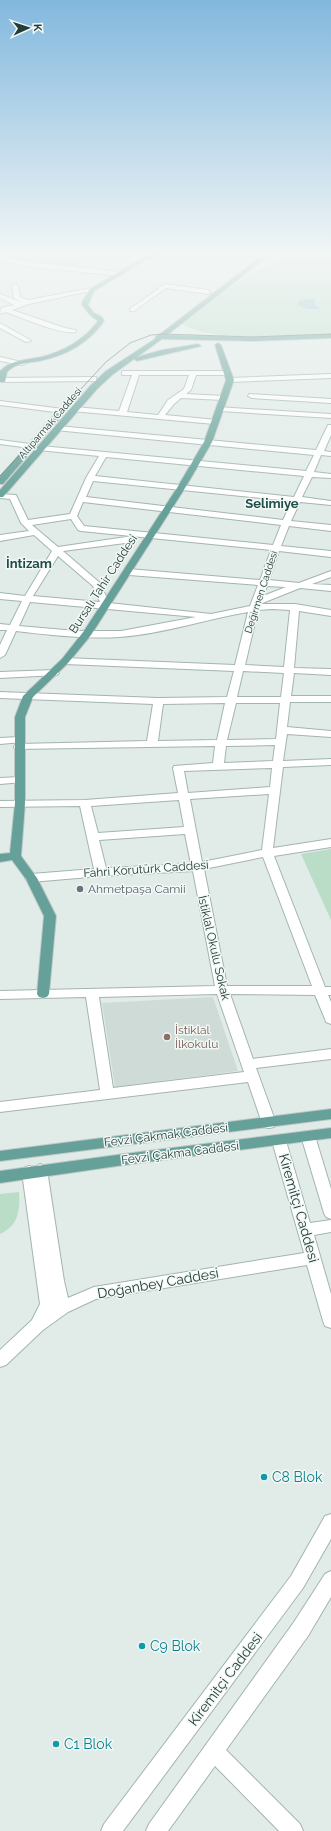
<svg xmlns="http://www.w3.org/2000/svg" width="331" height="1831" font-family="Raleway,sans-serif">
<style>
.built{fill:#cfdbd7}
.green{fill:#baddc8}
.water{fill:#89bdd0}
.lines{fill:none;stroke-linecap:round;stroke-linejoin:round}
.minor-casing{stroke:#a4b4b0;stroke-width:2}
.major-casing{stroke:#c1c8c7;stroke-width:2}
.minor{fill:#fff;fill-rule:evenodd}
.major{fill:#66a199;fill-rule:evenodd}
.tram{stroke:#5c7874;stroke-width:1}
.worship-dot{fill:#6b7280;stroke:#f2f8f6;stroke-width:1.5}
.education-dot{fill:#8d6e63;stroke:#f2f8f6;stroke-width:1.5}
.culture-dot{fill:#0f9aa8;stroke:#f2f8f6;stroke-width:1.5}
.labels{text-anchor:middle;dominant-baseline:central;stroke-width:3;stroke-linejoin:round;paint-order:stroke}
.far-street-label{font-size:10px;fill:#223c38;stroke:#f2f8f6}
.street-label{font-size:12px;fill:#223c38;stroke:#f2f8f6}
.worship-label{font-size:12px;fill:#5b616d;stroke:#f2f8f6;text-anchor:start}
.education-label{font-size:12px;fill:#785e54;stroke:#f2f8f6;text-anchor:start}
.far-district-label{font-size:13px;font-weight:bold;fill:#1e4e48;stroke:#f2f8f6}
.near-street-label{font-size:14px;fill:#223c38;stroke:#f2f8f6}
.near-culture-label{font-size:14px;fill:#0d838f;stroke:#f2f8f6;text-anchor:start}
</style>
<rect width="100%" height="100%" fill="#e1ece8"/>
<!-- built -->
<path class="built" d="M213,997L238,1071L115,1087L102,1003Z"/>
<!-- green -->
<g class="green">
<path d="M0,251H78L80,252V268L8,260L0,256Z"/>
<path d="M279,251H331V333C292,334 214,345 181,323L255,270C264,268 272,266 278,258L277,253Z"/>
<path d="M331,849V920L301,854Z"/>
<path d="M19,1192C20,1210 19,1225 0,1234V1194Z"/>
</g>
<!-- water -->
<path class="water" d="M309,299H315V305L320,309H307L297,305L299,301Z"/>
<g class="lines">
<defs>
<g id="minor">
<path d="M0,256L26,262L120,272L123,274L120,276L26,266L0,260Z"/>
<path d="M15,284L18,286L20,297L28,300L92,288L95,290L29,304L12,310L65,328L76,330V332C60,335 23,318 6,312L0,314L1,308L14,305L0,298V294L21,302L14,298L12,286Z"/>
<path d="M165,284L208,290L211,292L208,294L166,288L134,311H130V309Z"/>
<path d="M0,323L30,340L31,341L26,342L0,328Z"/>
<path d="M0,357L26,363L22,365L0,361Z"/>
<path d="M122,371H230V375H196L191,390L186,394L224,396L228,398L224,400L181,398L174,404L165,415L217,420V424H214L72,411V407H75L119,411L132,375H122ZM139,375H189L184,389L168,400L158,415L127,412Z"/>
<path d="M331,374V378L230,382L226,380L230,378Z"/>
<path d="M93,377H96V381L0,382V378Z"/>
<path d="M249,394L331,399V403L252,398L248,396Z"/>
<path d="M0,401L63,409L67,411L63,413L0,405Z"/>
<path d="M217,407L331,414V418L220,411L216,409Z"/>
<path d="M328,425H331V435L324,451L331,452V456L321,455L314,472L331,474V478L312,477L302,497L331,501V505L300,502L291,521L331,525V531L289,526L281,546L331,551V557L279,551L269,580L299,583L331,571V577L312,584L331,585V591L300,588L260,604H295L331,610V616L299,611L294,668L331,669V675L294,673L291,696H331V702H290L287,727L331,731V737L287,734L283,761L331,759V765L283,767L273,848L331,839V847L274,856L325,987H331V995H328L331,1002V1024L326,1022L325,1019L315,995L230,994L253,1059L331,1049V1059L256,1068L276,1123L274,1127L269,1128L264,1127L262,1123L248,1082L0,1112V1102L100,1090L86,997L0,999V991L215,986L193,871L101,876L31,882L27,881L25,878L27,875L31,874L94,869L80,806L0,807V801L85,800L178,793L173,768L174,766L213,763L215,746L15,749L14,747L15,745L19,744L147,741L153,704L0,698V692L158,698L227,697L234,671L65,664L60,661L65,658L235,665L248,612C206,619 163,634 120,637C85,639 50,635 16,631L5,655L0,658V645L7,630H0V624L10,625L22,601L0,599V593L25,596L52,551L34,535L0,541V535L29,531L21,523L10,499L0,498V494L16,495L28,520L70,514L86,478L99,456L38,450L37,448L41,446L306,471L314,455L55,430L54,428L58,426L316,450ZM106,457L304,476L294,497L95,476ZM93,481L292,501L283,520L86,497ZM83,502L281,525L273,545L84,526L77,516ZM71,519L78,530L81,531L271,550L260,580L129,569L125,572L129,575L258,585L250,606L211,614L109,603L100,583L63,551L133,542L137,539L133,536L58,547L32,525ZM58,556L93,586L100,602L33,596ZM267,586L286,587L263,596ZM30,602L196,617L121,631H76L19,626ZM272,609L290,610L284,667L245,665L258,610ZM243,671L284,673L281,697H237ZM225,703L217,740L158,741L163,704ZM236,703H280L276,739L227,740ZM275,745L273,761L224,763L226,746ZM272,768L270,787L188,793L184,771ZM269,794L262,850L202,862L190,799ZM179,800L184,827L98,833L91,806ZM185,834L191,864L106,868L99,840ZM263,857L312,986H227L204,869ZM217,994L244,1072L113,1088L99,997Z"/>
<path d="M0,440L30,444L34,446L30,448L0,444Z"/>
<path d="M54,670L57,671L59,673L57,675L0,678V672Z"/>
<path d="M19,737L23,738L24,740L23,742L0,744V738Z"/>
<path d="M20,777L24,778L25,780L24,782L0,784V778Z"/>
<path d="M308,1131L313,1132L315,1136L331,1189V1219L326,1217L324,1213L301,1136L303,1132Z"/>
<path d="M279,1136L284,1137L286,1141L310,1223L331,1220V1232L314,1235L331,1294V1328L325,1326L323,1321L307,1265L96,1299L68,1312L43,1330L6,1365L0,1367V1350L32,1320L40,1304L22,1172L24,1168L29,1166L34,1168L40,1164L45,1166L47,1170L64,1281L68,1298L94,1287L304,1253L272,1141L274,1137Z"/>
<path d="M331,1514V1539L303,1588L123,1831H101L104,1824L291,1576L325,1516Z"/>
<path d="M331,1571V1597L308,1636L226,1750L300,1824L303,1831H279L215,1766L168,1831H146L149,1824L294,1622L325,1574Z"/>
</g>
<g id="major">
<path d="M169,251H179L146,260L94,291L88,305L94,313L102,317L104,321C89,343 65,356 39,361C28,363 15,363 7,372L5,382H0V371L6,366C17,360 29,359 41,357C63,352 85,339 98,321L90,315L82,305V302L90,289L142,258Z"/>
<path d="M268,251H275L167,335L253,337L331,334V338L253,341L162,339L137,357L162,350L198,344L201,346L137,361L134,359L112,375L97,389L3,497H0V490L91,385L106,371L155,339L156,336L159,335Z"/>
<path d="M218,343L221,345L234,380L212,442L185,488L91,635L68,663L33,697L25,717V803L21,856L37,878L56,916L49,994L47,997L43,998L39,997L37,994L44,916L26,879L12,860L0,862V854L10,853L15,803V717L23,696L62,659L84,631L177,488L204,442L226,380L215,345Z"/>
<path d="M58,410L65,412L3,484H0V477Z"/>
<path d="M331,1109V1119L0,1161V1151Z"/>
<path d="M331,1128V1138L124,1165L0,1183V1171L124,1154Z"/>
</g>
</defs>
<!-- minor casing -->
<use href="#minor" class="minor-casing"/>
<!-- major casing -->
<use href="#major" class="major-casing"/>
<!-- minor -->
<use href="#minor" class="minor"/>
<!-- major -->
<use href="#major" class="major"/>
<!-- tram -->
<path class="tram" d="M0,476L106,362L130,343L151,335L164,334L252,337L331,334"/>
</g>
<!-- sky -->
<linearGradient id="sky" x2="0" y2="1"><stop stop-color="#82b8de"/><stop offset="0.5" stop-color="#f2f6f5"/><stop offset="1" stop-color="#f2f6f5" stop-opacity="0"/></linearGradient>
<rect width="331" height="507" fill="url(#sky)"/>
<!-- markers -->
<circle class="worship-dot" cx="80" cy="889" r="4"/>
<circle class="education-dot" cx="167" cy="1037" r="4"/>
<g class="culture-dot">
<circle cx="264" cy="1477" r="4"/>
<circle cx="142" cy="1646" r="4"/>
<circle cx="56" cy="1744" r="4"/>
</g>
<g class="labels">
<!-- far-street labels -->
<g class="far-street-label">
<text transform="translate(50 423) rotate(-49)">Altıparmak Caddesi</text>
<text transform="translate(261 592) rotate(-72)">Değirmen Caddesi</text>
</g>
<!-- street labels -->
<g class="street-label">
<text transform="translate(103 584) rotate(-57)">Bursalı Tahir Caddesi</text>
<text transform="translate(146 869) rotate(-4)">Fahri Korutürk Caddesi</text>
<text transform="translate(214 948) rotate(77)">İstiklal Okulu Sokak</text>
<text transform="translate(166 1135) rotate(-7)">Fevzi Çakmak Caddesi</text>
<text transform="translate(180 1153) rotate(-7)">Fevzi Çakma Caddesi</text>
</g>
<!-- worship labels -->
<g class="worship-label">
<text x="88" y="889">Ahmetpaşa Camii</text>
</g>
<!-- education labels -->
<g class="education-label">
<text x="175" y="1030">İstiklal<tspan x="175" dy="14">İlkokulu</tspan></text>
</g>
<!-- far-district labels -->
<g class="far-district-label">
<text x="272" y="503">Selimiye</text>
<text x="29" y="563">İntizam</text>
</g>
<!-- near-street labels -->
<g class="near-street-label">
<text transform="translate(299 1208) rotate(74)">Kiremitçi Caddesi</text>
<text transform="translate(158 1283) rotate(-10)">Doğanbey Caddesi</text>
<text transform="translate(225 1679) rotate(-53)">Kiremitçi Caddesi</text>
</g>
<!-- near-culture labels -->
<g class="near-culture-label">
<text x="272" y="1477">C8 Blok</text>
<text x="150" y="1646">C9 Blok</text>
<text x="64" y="1744">C1 Blok</text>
</g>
</g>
<!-- north arrow -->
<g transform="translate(28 28) rotate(87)" stroke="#f2f8f6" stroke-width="3" paint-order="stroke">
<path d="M0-3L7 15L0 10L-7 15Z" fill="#223c38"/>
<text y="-6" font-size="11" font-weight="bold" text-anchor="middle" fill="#223c38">K</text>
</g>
</svg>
